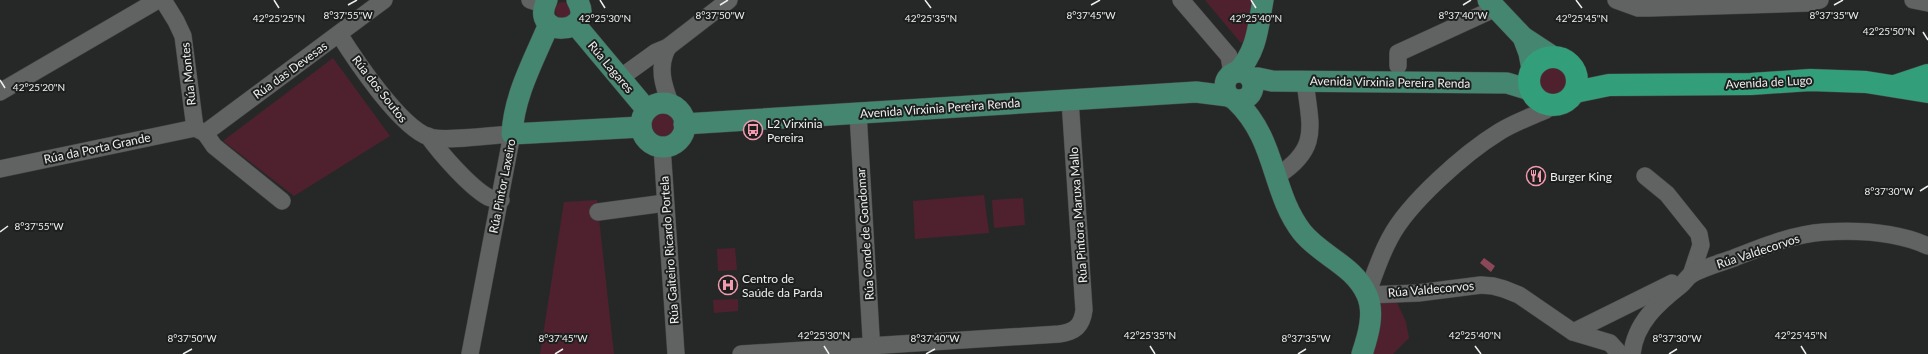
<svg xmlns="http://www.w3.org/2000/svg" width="1928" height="354" font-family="Lato,sans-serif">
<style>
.green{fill:#4f212e}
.water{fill:#8b4859}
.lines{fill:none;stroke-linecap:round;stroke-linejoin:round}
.minor-casing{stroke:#444645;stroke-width:18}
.major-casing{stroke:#444645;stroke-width:22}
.highway-casing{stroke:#444645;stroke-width:23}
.minor{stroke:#606362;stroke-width:17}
.major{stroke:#458670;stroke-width:21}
.highway{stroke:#339e7a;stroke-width:22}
.ticks{fill:none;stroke:#edefee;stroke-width:1.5}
.labels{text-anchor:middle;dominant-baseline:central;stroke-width:4;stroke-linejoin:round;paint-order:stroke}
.street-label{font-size:12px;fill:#edefee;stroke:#1c1f1d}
.poi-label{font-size:12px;fill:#edefee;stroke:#1c1f1d;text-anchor:start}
.ticks-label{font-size:10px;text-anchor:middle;fill:#edefee;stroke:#1c1f1d;stroke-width:4;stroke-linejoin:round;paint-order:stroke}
</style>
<rect width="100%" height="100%" fill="#262827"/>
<!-- green -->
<g class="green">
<path d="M1205,0H1252L1246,40L1241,43Z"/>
<circle cx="563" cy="10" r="8"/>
<path d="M333,58L390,136L294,196L223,141Z"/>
<circle cx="1553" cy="81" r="15"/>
<circle cx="663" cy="124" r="12"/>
<path d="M984,195L989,233L915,239L913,201Z"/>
<path d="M1023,198L1025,225L994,228L992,200Z"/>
<path d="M597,200L614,354H540L564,202Z"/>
<path d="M735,248L737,270L718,271L717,249Z"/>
<path d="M1393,294L1406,322L1409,338L1393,354H1362L1370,308Z"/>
<path d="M738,299V311L714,313L713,300Z"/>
</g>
<!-- water -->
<path class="water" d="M1484,258L1495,266L1491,272L1480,263Z"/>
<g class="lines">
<defs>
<g id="minor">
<path d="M163,0L176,21L183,36L195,128"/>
<path d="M530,0L545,5"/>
<path d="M1181,0L1229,56L1231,67L1229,75"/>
<path d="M1616,0L1638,8H1649L1808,3L1820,0"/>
<path d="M1913,0L1928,3"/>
<path d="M339,34C356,61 400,127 429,137C446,142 492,135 512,134L470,354"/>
<path d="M668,47C657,67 663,85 671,105"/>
<path d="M1398,66V53L1496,8"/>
<path d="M620,78L656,52L668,47L729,0"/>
<path d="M0,92L158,0"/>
<path d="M1550,105L1546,110C1530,117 1513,123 1499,132C1465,153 1408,203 1390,238C1380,256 1374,275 1367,295L1418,293L1481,285L1493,286L1504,289L1519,295L1573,332L1610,343L1620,354"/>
<path d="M858,113L872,354"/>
<path d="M195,128L205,133L384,0"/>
<path d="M205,133L214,146L282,201"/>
<path d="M428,136C441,154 470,187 488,197C492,199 497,199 501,200"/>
<path d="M662,147L676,354"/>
<path d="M0,169L195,128"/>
<path d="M1277,176C1321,148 1310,126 1305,81"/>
<path d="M1645,176L1667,194L1699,234L1701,245L1691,275"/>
<path d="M598,212L665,203"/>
<path d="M1573,332L1672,283"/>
<path d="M741,354L1059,334C1075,332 1082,326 1084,310L1070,100"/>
<path d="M1632,354C1635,323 1658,303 1681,285C1685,282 1687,277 1692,274C1705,267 1720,263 1734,258C1762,247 1793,234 1824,232C1857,230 1897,232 1928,246"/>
</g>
<g id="major">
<path d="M547,0C528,40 598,35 577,0"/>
<path d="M1488,0L1523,37L1552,56"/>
<path d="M549,24C534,60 514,95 512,134L641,127"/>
<path d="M575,24L647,110"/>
<path d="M1523,37L1529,53L1532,69"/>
<circle cx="1239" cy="86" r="14"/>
<path d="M1237,72C1257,52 1258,27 1263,0"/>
<path d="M1251,79L1258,78L1272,81L1507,83L1530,90"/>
<path d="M1236,101C1277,140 1271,192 1302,232C1321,256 1354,265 1367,295C1375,313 1368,336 1362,354"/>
<circle cx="663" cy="125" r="22"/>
<path d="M684,124L1196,92L1228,96"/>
</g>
<g id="highway">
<circle cx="1553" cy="81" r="24"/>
<path d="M1895,86L1928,75"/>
<path d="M1575,92L1609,85L1751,84L1810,80L1866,82L1928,92"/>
</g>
</defs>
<!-- minor casing -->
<use href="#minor" class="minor-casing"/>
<!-- major casing -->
<use href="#major" class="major-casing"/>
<!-- highway casing -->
<use href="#highway" class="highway-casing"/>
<!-- minor -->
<use href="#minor" class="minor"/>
<!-- major -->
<use href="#major" class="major"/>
<!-- highway -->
<use href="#highway" class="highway"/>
</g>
<!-- ticks -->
<path class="ticks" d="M274,0L279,8M600,0L605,8M925,0L931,8M1251,0L1256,8M1576,0L1582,8M348,5L357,0M720,5L728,0M1091,5L1100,0M1463,5L1471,0M1834,5L1843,0M1923,32L1928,40M0,80L5,88M1920,191L1928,186M0,232L8,226M824,346L829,354M1150,346L1155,354M1475,346L1481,354M1801,346L1806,354M183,354L192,349M555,354L563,349M926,354L935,349M1298,354L1306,349M1669,354L1677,349"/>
<!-- icons -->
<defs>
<symbol id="bus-ring" viewBox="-11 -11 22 22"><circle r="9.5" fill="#1c1f1d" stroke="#f29aaf" stroke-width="1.5"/><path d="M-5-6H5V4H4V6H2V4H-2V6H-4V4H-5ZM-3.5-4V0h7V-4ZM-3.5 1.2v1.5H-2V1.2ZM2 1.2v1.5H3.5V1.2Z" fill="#f29aaf"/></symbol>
<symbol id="restaurant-ring" viewBox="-11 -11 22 22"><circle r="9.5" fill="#1c1f1d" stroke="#f29aaf" stroke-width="1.5"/><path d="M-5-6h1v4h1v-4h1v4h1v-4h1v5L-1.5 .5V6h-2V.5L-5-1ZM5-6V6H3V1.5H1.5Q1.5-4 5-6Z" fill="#f29aaf"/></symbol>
<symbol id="hospital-ring" viewBox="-11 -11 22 22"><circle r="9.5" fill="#1c1f1d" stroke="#f29aaf" stroke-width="1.5"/><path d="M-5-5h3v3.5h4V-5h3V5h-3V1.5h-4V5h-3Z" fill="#f29aaf"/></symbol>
</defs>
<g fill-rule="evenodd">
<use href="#bus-ring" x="742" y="119" width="22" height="22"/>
<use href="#restaurant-ring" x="1525" y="165" width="22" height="22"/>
<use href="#hospital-ring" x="717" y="274" width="22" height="22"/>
</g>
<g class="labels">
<!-- street labels -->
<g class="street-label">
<text transform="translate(611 67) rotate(50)">Rúa Lagares</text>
<text transform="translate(290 70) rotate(-36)">Rúa das Devesas</text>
<text transform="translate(188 74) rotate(-96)">Rúa Montes</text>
<text transform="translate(1390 82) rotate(1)">Avenida Virxinia Pereira Renda</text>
<text transform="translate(1769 82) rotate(-3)">Avenida de Lugo</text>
<text transform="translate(380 89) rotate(52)">Rúa dos Soutos</text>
<text transform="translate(940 108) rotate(-4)">Avenida Virxinia Pereira Renda</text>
<text transform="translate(97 148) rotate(-12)">Rúa da Porta Grande</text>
<text transform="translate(502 186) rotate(-79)">Rúa Pintor Laxeiro</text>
<text transform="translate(1078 215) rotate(-94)">Rúa Pintora Maruxa Mallo</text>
<text transform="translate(865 234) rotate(-94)">Rúa Conde de Gondomar</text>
<text transform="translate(669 250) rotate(-94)">Rúa Gaiteiro Ricardo Portela</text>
<text transform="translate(1758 251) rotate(-18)">Rúa Valdecorvos</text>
<text transform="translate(1431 289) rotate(-5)">Rúa Valdecorvos</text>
</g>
<!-- poi labels -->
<g class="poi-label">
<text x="767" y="123">L2 Virxinia<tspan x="767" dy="14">Pereira</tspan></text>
<text x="1550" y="176">Burger King</text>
<text x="742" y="278">Centro de<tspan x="742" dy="14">Saúde da Parda</tspan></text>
</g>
</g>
<g class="ticks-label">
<text x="348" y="19">8°37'55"W</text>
<text x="720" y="19">8°37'50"W</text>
<text x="1091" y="19">8°37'45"W</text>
<text x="1463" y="19">8°37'40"W</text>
<text x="1834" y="19">8°37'35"W</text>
<text x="931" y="22">42°25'35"N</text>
<text x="279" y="22">42°25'25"N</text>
<text x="605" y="22">42°25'30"N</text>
<text x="1256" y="22">42°25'40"N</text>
<text x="1582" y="22">42°25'45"N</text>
<text x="1889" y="35">42°25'50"N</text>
<text x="39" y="91">42°25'20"N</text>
<text x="1889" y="195">8°37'30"W</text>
<text x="39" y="230">8°37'55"W</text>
<text x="824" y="339">42°25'30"N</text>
<text x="1150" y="339">42°25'35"N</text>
<text x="1475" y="339">42°25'40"N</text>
<text x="1801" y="339">42°25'45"N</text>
<text x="192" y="342">8°37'50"W</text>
<text x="563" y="342">8°37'45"W</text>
<text x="935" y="342">8°37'40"W</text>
<text x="1306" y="342">8°37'35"W</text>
<text x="1677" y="342">8°37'30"W</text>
</g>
</svg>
